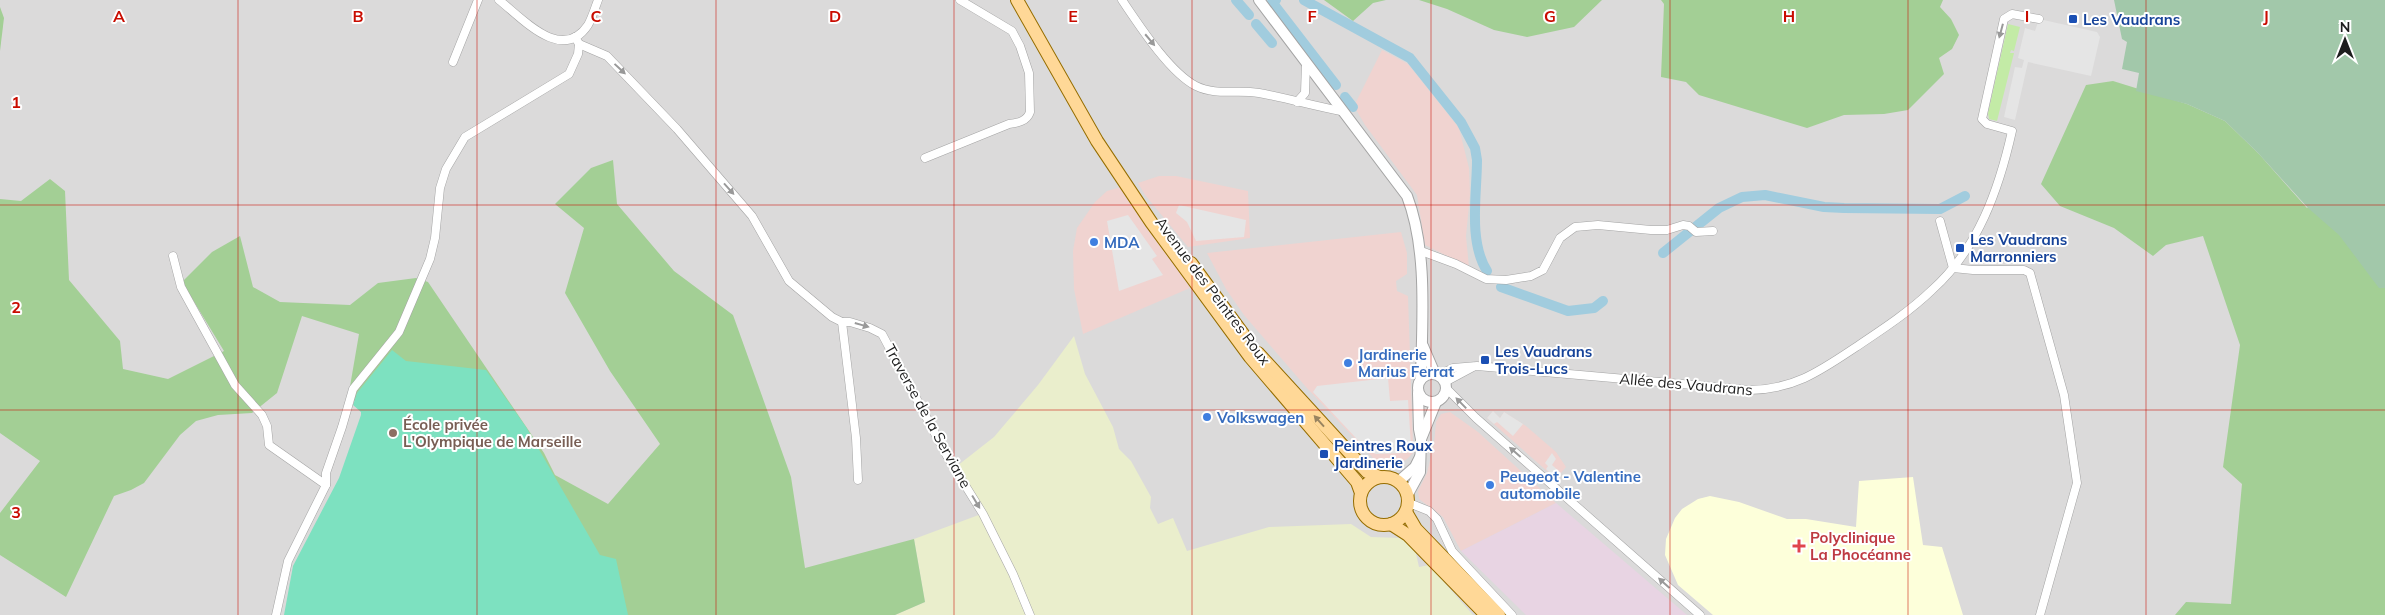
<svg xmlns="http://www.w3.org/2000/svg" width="2385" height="615" font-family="Mulish,sans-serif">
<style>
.residential{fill:#dbdada}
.commercial{fill:#f0d3d0}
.industrial{fill:#e8d4e3}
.education{fill:#fdffda}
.farmland{fill:#eaeecc}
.grass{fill:#c3eba6}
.forest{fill:#a3cf95}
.cemetery{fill:#a2c8aa}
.pitch{fill:#7de1c0}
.parking{fill:#e5e5e5}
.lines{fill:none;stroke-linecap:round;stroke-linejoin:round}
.canal{stroke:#a1ccde;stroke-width:10}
.minor-casing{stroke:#a4a4a4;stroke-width:9}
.tertiary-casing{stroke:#a4a4a4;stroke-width:12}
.primary-casing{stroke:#956d00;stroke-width:14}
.minor{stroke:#fff;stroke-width:8}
.tertiary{stroke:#fff;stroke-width:10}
.primary{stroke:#ffd897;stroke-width:12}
.oneway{fill:#999}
.oneway2{fill:#998460}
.grid{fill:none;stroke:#c90c00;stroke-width:1;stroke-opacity:0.55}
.transit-dot{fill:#1a4fb4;stroke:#fff;stroke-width:2}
.shop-dot{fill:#3f7fe0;stroke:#fff;stroke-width:2}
.education-dot{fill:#8d6e63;stroke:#fff;stroke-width:2}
.health-dot{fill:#e0444e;stroke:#fff;stroke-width:2}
.labels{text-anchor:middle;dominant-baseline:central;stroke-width:4;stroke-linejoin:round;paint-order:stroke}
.transit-label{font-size:15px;font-weight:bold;fill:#164399;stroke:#fff;text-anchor:start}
.shop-label{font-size:15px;font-weight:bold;fill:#366cbe;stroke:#fff;text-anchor:start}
.street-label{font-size:15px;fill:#1d1d1d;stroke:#fff}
.education-label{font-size:15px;font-weight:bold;fill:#785e54;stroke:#fff;text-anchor:start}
.health-label{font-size:15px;font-weight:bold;fill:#be3a42;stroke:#fff;text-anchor:start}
.grid-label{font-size:16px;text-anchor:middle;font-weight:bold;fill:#c90c00;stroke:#fff;stroke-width:4;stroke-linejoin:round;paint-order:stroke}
</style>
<rect width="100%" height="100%" fill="#eeebe2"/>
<!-- residential -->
<rect class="residential" x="0" y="0" width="2385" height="615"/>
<!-- commercial -->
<g class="commercial">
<path d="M1382,50L1408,64L1459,128L1469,168L1470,195L1466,236L1469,267L1425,245L1417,195L1365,125L1354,106Z"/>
<path d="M1159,176H1176L1248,191L1250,238L1188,247L1145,195L1138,183Z"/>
<path d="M1121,187L1171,256L1190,288L1083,334L1074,289L1073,251L1077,228L1095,202L1107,191Z"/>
<path d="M1401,232L1407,253V274L1396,281L1397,291L1408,296L1413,446V453L1407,459L1397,465L1390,466L1376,461L1306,387L1244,315L1226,289L1207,253Z"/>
<path d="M1493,411L1500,418L1504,412L1526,426L1556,452L1566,467L1556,479L1487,418Z"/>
<path d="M1450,412L1478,432L1556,503L1461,551L1443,517L1419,499L1418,491L1427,473L1434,444L1436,422L1441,414Z"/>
</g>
<!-- industrial -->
<path class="industrial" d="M1556,503L1687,615H1526L1461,551Z"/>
<!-- education -->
<path class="education" d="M1913,477L1923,545L1942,547L1963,615H1713L1678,585L1665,555L1666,539L1675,518L1682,509L1698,499L1710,496L1739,502L1787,519H1806L1856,527L1859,481Z"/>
<!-- farmland -->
<path class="farmland" d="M1074,336L1085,374L1113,427L1119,449L1131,461L1151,497L1150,508L1158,524L1173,518L1187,551L1269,527L1351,524L1371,537L1401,538L1415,549L1419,567L1429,565L1473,615H895L925,602L914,539L984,513L957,466L994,437L1038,385Z"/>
<!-- grass -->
<path class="grass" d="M2008,24L2020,27L2014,51L2011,50L2010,53H2014L1997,121L1989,119L1988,113Z"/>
<!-- forest -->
<g class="forest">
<path d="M1324,0H1386L1373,3L1353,21Z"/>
<path d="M1419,0H1602L1574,27L1527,37L1494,30L1447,9Z"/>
<path d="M1661,0H1943L1940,7L1951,19L1959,35L1952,49L1939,58L1944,74L1908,110L1884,114L1844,115L1807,128L1699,95L1686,82L1661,77L1664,4Z"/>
<path d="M0,7L4,18L0,51Z"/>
<path d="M2113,81L2187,104L2225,121L2259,154L2307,208L2343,180L2385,239V615H2175L2186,602L2231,604L2242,484L2223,467L2240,345L2203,236L2166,245L2153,256L2114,228L2060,206L2041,184L2086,85Z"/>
<path d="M613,160L617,204L674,271L733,315L791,477L805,568L914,539L925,602L895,615H515L357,402L348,398L359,334L302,316L277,393L252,413L218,415L196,421L180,435L144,483L131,490L114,496L66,597L0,555V513L40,461L0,433V199L21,201L50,179L65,191L69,280L120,341L123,369L168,379L224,351L182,282L212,252L240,236L253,287L280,302L350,305L378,283L416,278L428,282L544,453L555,475L608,504L660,444L610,371L565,293L584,228L555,204L591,168Z"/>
</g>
<!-- cemetery -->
<path class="cemetery" d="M2114,0H2385V288H2379L2339,235L2308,208L2258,153L2225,121L2187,104L2136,91L2139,73L2122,69L2127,42L2122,39Z"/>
<!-- pitch -->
<path class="pitch" d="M392,350L406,361L486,370L526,427L600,555L616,559L628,615H284L293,566L339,478L361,415V412L353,405L357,393Z"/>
<!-- parking -->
<g class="parking">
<path d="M2039,19L2097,32L2100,37L2091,76L2028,62L2015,120L2004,117L2015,67L2022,68L2024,60L2018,58L2025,28L2035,31Z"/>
<path d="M1179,205L1246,220L1244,237L1196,241L1187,222L1176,213Z"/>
<path d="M1128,215L1157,256L1152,259L1163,275L1119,291L1107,221Z"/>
<path d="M1388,378L1390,401L1408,400L1411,446H1405V453L1376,454L1368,451L1313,392L1317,386Z"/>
<path d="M1493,411L1500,418L1504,412L1523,424L1513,436L1497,422L1494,424L1487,418Z"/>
<path d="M1552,453L1556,459L1552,465L1561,473L1556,479L1546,469L1548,466L1545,463Z"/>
</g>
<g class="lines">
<!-- canal -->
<g class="canal">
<path d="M1236,0L1249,15"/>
<path d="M1276,0L1272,2L1336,85"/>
<path d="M1304,0L1410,58L1461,122L1475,148L1477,160C1477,194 1468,241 1487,271"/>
<path d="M1256,24L1272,43"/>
<path d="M1345,97L1353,107"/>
<path d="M1663,253L1719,208L1742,197L1765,195L1824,207L1844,208L1940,209L1965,196"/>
<path d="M1501,287L1568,311L1594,308L1603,301"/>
</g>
<defs>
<g id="minor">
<path d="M499,0C522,18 562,64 588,25C592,18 595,8 598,0"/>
<path d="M1122,0C1139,25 1169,72 1196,86C1216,96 1237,89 1259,93C1287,98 1314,106 1341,111"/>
<path d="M579,44L607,56L677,129L752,216L789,281L832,317L842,322H850L870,328L882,334L947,456L983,514L1013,574L1030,615"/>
<path d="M453,62L478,0"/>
<path d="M1297,102L1305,93L1306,63"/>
<path d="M925,158L1009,124C1018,123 1027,121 1030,112L1029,73L1020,46L1012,31L960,0"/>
<path d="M1940,221L1953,268L1973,270H2024L2030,273L2064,395L2077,483L2040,615"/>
<path d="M1421,251L1456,264L1486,279L1506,280L1531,276L1543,270L1560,238L1575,227L1598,225L1651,230H1667L1683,225L1689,226L1696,232L1713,231"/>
<path d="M173,256L181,287L235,385L262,415L267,426L269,445L326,485"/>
<path d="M842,322L856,438L858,480"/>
<path d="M1439,375L1453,368L1477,366L1750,390C1795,389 1820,371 1856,347C1883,329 1909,312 1932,290C1978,249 1999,189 2012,131L1987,124L1982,119L2004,19L2012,14L2039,19"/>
<path d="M1445,382L1473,367"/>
<path d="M1446,388L1476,418L1700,615"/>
<path d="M1409,503L1429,511L1437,519L1452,551L1512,615"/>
<path d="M276,615L288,561L326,485V473L342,427L353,389L399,332L430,259L435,238L440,188L446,169L465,137L569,74L578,54L579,44L575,37"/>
</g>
<g id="tertiary">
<path d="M1259,0L1407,196C1428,250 1422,321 1421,379"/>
<path d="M1423,346L1435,374"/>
<circle cx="1432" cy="388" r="14"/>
<path d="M1421,439L1436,402"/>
<path d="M1399,481L1415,467L1420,457"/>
<path d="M1408,494L1420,472L1421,439L1419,429L1418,393"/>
</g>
<g id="primary">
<path d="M1017,0L1097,141L1151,222L1250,357L1357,482L1361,493"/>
<path d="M1191,263L1243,334"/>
<path d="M1258,353L1367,472L1380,477"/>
<circle cx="1384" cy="501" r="24"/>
<path d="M1406,512L1416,529L1499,615"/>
<path d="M1391,524L1408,535L1486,615"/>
</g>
</defs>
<!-- minor casing -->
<use href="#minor" class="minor-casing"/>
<!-- tertiary casing -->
<use href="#tertiary" class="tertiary-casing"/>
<!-- primary casing -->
<use href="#primary" class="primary-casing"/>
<!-- minor -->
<use href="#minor" class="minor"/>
<!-- tertiary -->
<use href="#tertiary" class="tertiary"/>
<!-- primary -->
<use href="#primary" class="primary"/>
</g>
<!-- one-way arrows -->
<defs><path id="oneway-solid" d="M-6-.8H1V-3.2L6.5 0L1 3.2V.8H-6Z" transform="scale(1.25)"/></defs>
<g class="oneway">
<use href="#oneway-solid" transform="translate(2001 31) rotate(105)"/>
<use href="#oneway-solid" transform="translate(1150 40) rotate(50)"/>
<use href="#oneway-solid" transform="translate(620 69) rotate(43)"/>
<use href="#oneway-solid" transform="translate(729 189) rotate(48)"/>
<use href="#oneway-solid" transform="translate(862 325) rotate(16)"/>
<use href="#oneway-solid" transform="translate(1461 403) rotate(-134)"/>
<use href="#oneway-solid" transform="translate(1515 452) rotate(-139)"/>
<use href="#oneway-solid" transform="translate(976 502) rotate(59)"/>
<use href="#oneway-solid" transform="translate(1664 583) rotate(-138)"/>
</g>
<use class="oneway2" href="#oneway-solid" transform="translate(1319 421) rotate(-132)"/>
<!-- grid -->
<path class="grid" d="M238,0V615M477,0V615M716,0V615M954,0V615M1192,0V615M1431,0V615M1670,0V615M1908,0V615M2146,0V615M0,205H2385M0,410H2385"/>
<!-- markers -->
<g class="transit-dot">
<rect x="2068" y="14" width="10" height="10" rx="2.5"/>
<rect x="1955" y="243" width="10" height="10" rx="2.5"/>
<rect x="1480" y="355" width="10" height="10" rx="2.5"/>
<rect x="1319" y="449" width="10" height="10" rx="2.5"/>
</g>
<g class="shop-dot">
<circle cx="1094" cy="242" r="5"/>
<circle cx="1348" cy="363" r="5"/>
<circle cx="1207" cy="417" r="5"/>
<circle cx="1490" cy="485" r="5"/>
</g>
<circle class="education-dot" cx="393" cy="433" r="5"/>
<path class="health-dot" d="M1796.5 538.5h5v5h5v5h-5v5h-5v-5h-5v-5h5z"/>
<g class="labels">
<!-- transit labels -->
<g class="transit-label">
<text x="2083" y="19">Les Vaudrans</text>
<text x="1970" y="239">Les Vaudrans<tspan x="1970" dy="17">Marronniers</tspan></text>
<text x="1495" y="351">Les Vaudrans<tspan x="1495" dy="17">Trois-Lucs</tspan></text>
<text x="1334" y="445">Peintres Roux<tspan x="1334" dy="17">Jardinerie</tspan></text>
</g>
<!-- shop labels -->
<g class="shop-label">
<text x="1104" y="242">MDA</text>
<text x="1358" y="354">Jardinerie<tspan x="1358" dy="17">Marius Ferrat</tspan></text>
<text x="1217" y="417">Volkswagen</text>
<text x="1500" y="476">Peugeot - Valentine<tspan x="1500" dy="17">automobile</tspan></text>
</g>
<!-- street labels -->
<g class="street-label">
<text transform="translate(1213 291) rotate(53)">Avenue des Peintres Roux</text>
<text transform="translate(1686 384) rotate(5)">Allée des Vaudrans</text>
<text transform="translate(928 416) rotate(61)">Traverse de la Serviane</text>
</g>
<!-- education labels -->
<g class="education-label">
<text x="403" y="424">École privée<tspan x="403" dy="17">L'Olympique de Marseille</tspan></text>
</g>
<!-- health labels -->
<g class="health-label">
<text x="1810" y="537">Polyclinique<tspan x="1810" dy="17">La Phocéanne</tspan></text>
</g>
</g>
<g class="grid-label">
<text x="119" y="22">A</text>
<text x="358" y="22">B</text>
<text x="596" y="22">C</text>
<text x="835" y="22">D</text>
<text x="1073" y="22">E</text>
<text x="1312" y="22">F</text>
<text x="1550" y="22">G</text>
<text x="1789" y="22">H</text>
<text x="2027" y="22">I</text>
<text x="2266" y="22">J</text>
<text x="16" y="108">1</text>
<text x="16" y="313">2</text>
<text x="16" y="518">3</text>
</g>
<!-- north arrow -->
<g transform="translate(2345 40)" stroke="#ffffff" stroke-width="4" paint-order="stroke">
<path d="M0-4L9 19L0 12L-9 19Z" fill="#1d1d1d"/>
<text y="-8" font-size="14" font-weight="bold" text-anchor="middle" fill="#1d1d1d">N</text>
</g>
</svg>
